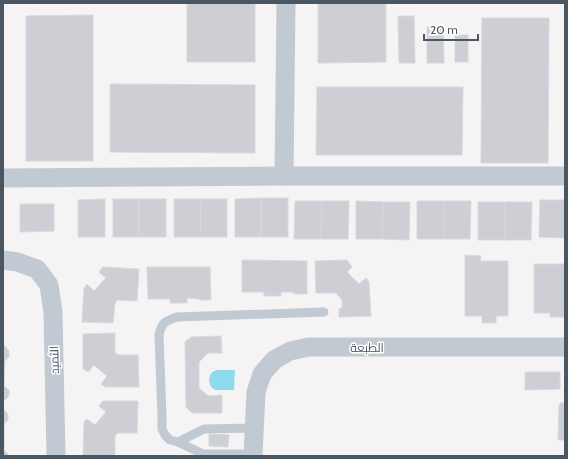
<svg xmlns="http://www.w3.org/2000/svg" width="568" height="459" font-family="Cabin,Cairo,sans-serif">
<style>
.water{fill:#90daee}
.building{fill:#cdcfd5;stroke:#d7d9de}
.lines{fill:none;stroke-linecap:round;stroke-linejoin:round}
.service{stroke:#c1cad2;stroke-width:9}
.minor{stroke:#c1cad2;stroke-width:19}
.labels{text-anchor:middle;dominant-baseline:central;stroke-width:3;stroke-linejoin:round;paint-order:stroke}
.street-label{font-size:12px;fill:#4a5661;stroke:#fff}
</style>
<rect width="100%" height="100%" fill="#f5f3f3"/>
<!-- water -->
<path class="water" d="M217,370H235L234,390H215L211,387C208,380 208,372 217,370Z"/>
<!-- building -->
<g class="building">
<rect x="187" y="3" width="68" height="59"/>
<path d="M318,3H386V62L318,63Z"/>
<path d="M93,15V161H26V16Z"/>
<path d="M398,16H414L415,63H399Z"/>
<path d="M482,18H549L548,163H481Z"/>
<path d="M427,27H443L444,63H427Z"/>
<rect x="455" y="35" width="13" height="27"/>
<path d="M110,84L255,85V153L110,152Z"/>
<path d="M317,87H463L462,155H316Z"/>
<rect x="261" y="198" width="27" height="39"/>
<path d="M261,198V237H235V199Z"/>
<path d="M105,199V237H78V200Z"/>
<rect x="113" y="199" width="26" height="38"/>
<rect x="139" y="199" width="27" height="38"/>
<path d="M174,199H201L200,237H174Z"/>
<path d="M201,199H227V237H200Z"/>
<path d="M540,200H565V238L539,237Z"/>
<path d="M295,201H322L321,239H294Z"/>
<path d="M322,201H349L348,239H321Z"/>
<path d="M356,201L383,202L382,239H356Z"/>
<rect x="417" y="201" width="27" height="38"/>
<path d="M444,201H471L470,239H444Z"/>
<path d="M383,202H410L409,240L382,239Z"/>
<rect x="478" y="202" width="27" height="38"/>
<path d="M505,202H532L531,240H505Z"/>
<path d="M20,204H54V231L20,232Z"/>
<path d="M465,255L481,256L480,261H508V316H496V323H482V316H465Z"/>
<path d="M242,260L307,261V294H293L294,292H281V296H264V292H242Z"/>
<path d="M347,260L352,267L347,272L359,284L366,278L369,282L371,316L339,317V309L342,308V300L336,293H316L315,261Z"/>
<path d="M534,264H565V317H550V313H534Z"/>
<path d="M103,267L139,269L137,301L117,300L115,303L113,323L82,322L84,288L87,284L94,291L106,278L99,272Z"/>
<path d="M147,267H210L211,300H200L199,299L187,298V303H170V299H148Z"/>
<path d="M115,333V353L118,355H138L139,387H105L101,384L107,376L94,365L88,372L83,369V334Z"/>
<path d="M221,336L222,353H208L199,362V388L208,396L222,395V413H192L186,407L185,342L191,337Z"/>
<path d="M3,346H5L9,351V357L5,361L4,386L9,390V396L4,401L3,400Z"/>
<path d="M525,372H560V389L525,390Z"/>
<path d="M103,401H138L137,433H118L115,436V456H83L84,422L87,419L95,425L106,412L99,406Z"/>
<path d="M562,402L565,404V440H558L559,405Z"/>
<path d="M3,410H4L8,414V420L4,424V450L8,454V456H3Z"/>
<path d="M209,434L229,435L228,447L209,446Z"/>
</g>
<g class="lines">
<!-- service -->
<g class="service">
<path d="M178,442L204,429L254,428"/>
<path d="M253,454H203L178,442L170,440L165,435L162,429V417L159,335C162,322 165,321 177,317L324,312"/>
</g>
<!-- minor -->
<g class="minor">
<path d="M284,176L286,3"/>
<path d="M3,178L284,176H565"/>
<path d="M3,260L17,262L37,269L49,285L53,312L56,456"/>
<path d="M253,456L256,392L262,374L274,360L290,351L309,347H565"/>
</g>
</g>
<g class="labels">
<!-- street labels -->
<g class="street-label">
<text x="367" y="347">الطبعة</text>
<text transform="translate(54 360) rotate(-91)">الثميد</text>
</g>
</g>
<!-- border -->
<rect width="568" height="459" fill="none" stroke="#4a5661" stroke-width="8"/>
<!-- scale -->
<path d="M424 34v6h54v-6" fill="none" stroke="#4a5661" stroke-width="2"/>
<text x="430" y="34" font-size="12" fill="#4a5661" stroke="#ffffff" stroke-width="3" paint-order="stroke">20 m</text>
</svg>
